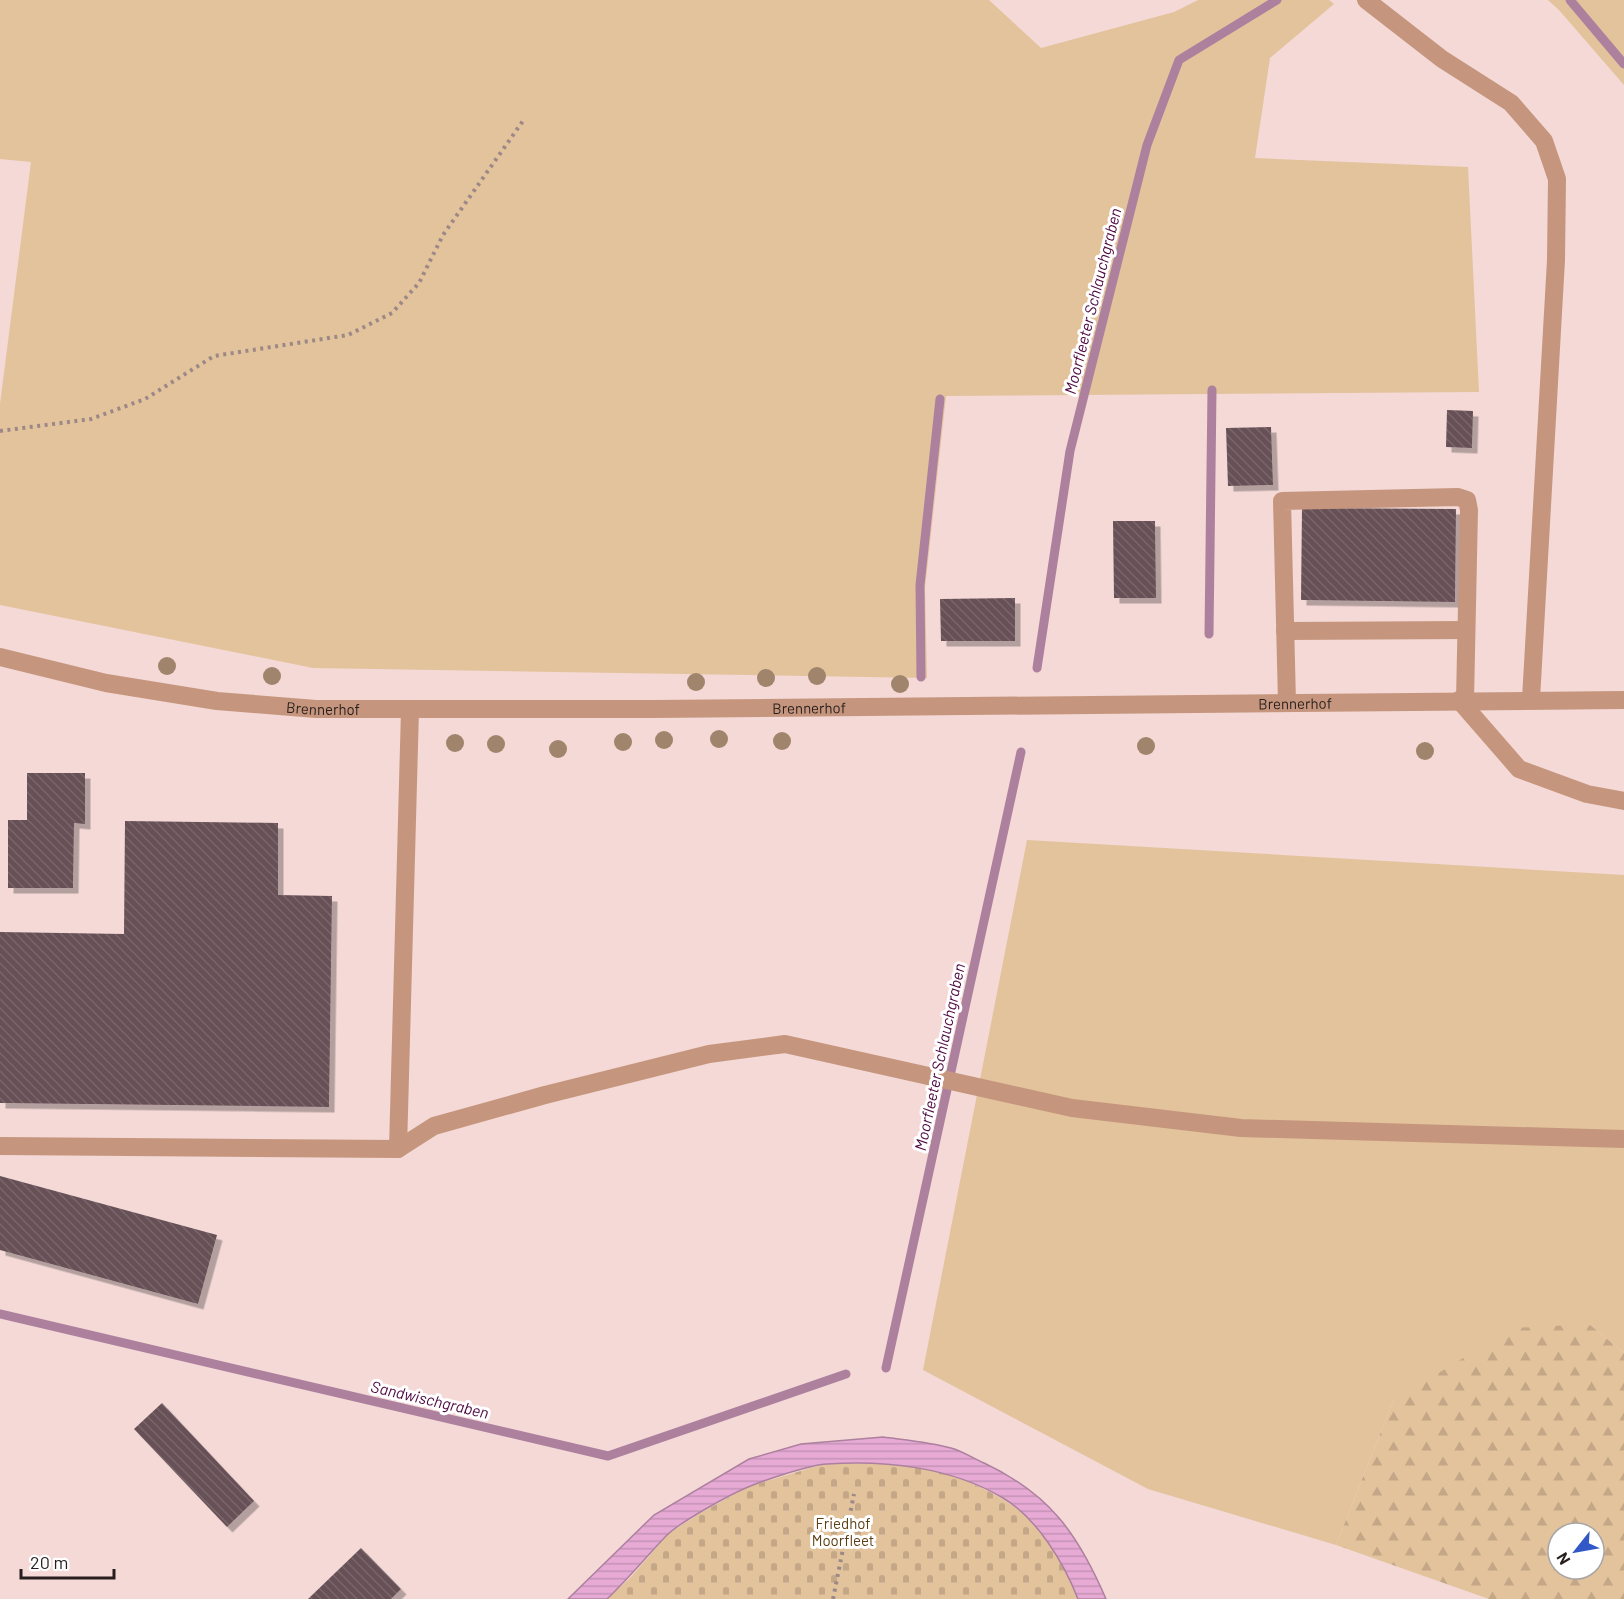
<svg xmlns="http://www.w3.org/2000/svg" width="1624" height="1599" font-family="Barlow,sans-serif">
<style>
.green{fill:#e3c39c}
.forest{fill:url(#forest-firs);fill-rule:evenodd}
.cemetery{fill:url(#cemetery-stones)}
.water{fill:url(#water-rules);stroke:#ad809e;stroke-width:1.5}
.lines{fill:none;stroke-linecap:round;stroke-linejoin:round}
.stream{stroke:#ad809e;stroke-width:9}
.building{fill:url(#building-back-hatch);filter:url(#shadow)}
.path{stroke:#9c8987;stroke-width:4;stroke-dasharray:3 4.5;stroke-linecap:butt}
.minor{stroke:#c5967d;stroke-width:18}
.tree{fill:#a0846b}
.labels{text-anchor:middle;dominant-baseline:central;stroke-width:6;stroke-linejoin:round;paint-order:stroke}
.street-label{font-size:15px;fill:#271e1d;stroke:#fff}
.park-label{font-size:15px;fill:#5c3e12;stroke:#fff}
.water-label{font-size:16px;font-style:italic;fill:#4d0640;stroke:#fff}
</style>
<defs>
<pattern id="forest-firs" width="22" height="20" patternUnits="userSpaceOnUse" patternTransform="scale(1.5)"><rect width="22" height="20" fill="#e3c39c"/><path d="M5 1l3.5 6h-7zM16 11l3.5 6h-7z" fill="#c3a786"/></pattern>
<pattern id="cemetery-stones" width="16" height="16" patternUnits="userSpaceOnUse" patternTransform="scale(1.5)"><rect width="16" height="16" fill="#e3c39c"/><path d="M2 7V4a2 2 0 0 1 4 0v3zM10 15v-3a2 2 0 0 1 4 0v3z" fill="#c3a786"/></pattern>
<pattern id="water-rules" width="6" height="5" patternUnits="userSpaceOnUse" patternTransform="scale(1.5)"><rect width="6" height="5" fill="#e6aad5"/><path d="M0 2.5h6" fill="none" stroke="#c592b6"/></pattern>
<pattern id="building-back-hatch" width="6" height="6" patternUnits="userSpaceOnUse" patternTransform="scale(1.5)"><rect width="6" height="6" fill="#675157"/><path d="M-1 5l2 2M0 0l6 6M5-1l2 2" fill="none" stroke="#78666b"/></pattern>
<filter id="shadow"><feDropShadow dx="5.5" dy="5.5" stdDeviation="0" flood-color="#0004"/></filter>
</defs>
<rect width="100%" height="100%" fill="#f4d9d7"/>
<!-- green -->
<g class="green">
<path d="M0,0H989L1041,48L1174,12L1198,0H1329L1334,4L1270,58L1255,158L1468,167L1479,392L946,396L925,588L927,678L313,668L0,605V404L31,162L0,159Z"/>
<path d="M1548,0H1624V85L1559,10Z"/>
<path d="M1027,840L1624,875V1353L1589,1324L1393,1401L1336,1545L1148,1489L923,1370Z"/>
</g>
<!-- forest -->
<path class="forest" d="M1589,1324L1624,1353V1599H1489L1336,1545L1393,1401L1512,1328ZM1558,1533H1594V1569H1558Z"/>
<!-- cemetery -->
<path class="cemetery" d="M824,1464C847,1464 870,1463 893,1464C938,1467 994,1487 1028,1518C1049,1537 1068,1572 1078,1599H607L631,1577L668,1534L699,1514L747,1487Z"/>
<!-- water -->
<path class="water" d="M883,1437C905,1440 929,1442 951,1448C962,1451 973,1458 984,1463C1050,1494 1078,1534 1106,1599H1078C1064,1563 1037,1518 1003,1498C951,1467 885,1460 827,1464C809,1465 765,1480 748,1487C729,1495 680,1522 666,1536C646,1557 628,1579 607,1599H568L654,1515L749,1459L801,1444Z"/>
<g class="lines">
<!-- stream -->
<g class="stream">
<path d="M1570,0L1624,64"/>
<path d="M1209,634L1212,390"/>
<path d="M1037,668L1070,451L1147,145L1179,60L1277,0"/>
<path d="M921,677L920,585L940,399"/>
<path d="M0,1314L608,1456L846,1374"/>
<path d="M886,1368L1021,752"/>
</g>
</g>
<!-- building -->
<g class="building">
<path d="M1447,410L1473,411L1472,448L1446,447Z"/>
<path d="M1271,427L1273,485L1228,486L1226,428Z"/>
<path d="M1302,508L1456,509L1455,602L1301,600Z"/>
<path d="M1113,521H1155L1156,598H1114Z"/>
<path d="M1015,598V641H941L940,599Z"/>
<path d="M27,773H85V824L74,823L73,888H8V820H27Z"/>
<path d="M125,821L278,823V895L332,896L329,1107L0,1103V932L124,934Z"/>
<path d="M0,1176L217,1235L198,1304L0,1250Z"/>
<path d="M162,1403L254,1501L227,1527L134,1429Z"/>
<path d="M361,1548L401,1589L391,1599H308Z"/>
</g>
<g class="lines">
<!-- path -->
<g class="path">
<path d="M0,431L91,419L145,399L214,356L348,335L392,313L419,283L443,235L525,118"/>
<path d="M833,1599L854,1494"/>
</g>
<!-- minor -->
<g class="minor">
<path d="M1366,0L1442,59L1511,103L1544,141L1557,179L1556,260L1531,699"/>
<path d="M1285,631L1466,630"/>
<path id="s1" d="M0,657L106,683L217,701L316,709H654L1624,700"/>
<path d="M1459,700L1519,769L1587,794L1624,801"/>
<path d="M1287,702L1282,501L1458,497L1467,500L1469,510L1465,700"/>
<path d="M0,1146L398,1149L410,710"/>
<path d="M398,1149L434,1126L545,1095L709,1054L785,1044L1072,1108L1241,1128L1624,1139"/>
</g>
</g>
<!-- trees -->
<g class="tree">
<circle cx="167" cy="666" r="9"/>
<circle cx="272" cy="676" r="9"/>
<circle cx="817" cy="676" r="9"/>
<circle cx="766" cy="678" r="9"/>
<circle cx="696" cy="682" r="9"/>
<circle cx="900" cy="684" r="9"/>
<circle cx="719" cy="739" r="9"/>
<circle cx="664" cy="740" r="9"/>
<circle cx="782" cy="741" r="9"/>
<circle cx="623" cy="742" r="9"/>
<circle cx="455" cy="743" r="9"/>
<circle cx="496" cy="744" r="9"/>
<circle cx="1146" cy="746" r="9"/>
<circle cx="558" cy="749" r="9"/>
<circle cx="1425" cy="751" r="9"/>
</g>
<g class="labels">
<!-- street labels -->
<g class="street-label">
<text stroke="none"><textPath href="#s1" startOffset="1300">Brennerhof</textPath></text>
<text stroke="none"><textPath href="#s1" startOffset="814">Brennerhof</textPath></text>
<text stroke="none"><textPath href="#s1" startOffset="328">Brennerhof</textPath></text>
</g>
<!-- park labels -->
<g class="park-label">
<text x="843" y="1523">Friedhof<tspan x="843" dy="17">Moorfleet</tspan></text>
</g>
<!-- water labels -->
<g class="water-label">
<text transform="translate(1092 301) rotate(-76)">Moorfleeter Schlauchgraben</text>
<text transform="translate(939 1057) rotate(-78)">Moorfleeter Schlauchgraben</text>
<text transform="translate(430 1399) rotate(13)">Sandwischgraben</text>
</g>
</g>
<!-- north arrow -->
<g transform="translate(1576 1551) rotate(239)"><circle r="28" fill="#ffffff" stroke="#a9a5a5" stroke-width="1.5"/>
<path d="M0-4.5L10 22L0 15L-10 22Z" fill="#3258c8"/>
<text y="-9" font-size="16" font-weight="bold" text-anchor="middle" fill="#271e1d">N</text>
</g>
<!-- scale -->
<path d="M21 1569v9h93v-9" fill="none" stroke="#271e1d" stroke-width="3"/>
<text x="30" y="1569" font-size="18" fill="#271e1d" stroke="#ffffff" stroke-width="4.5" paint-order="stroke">20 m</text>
</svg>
